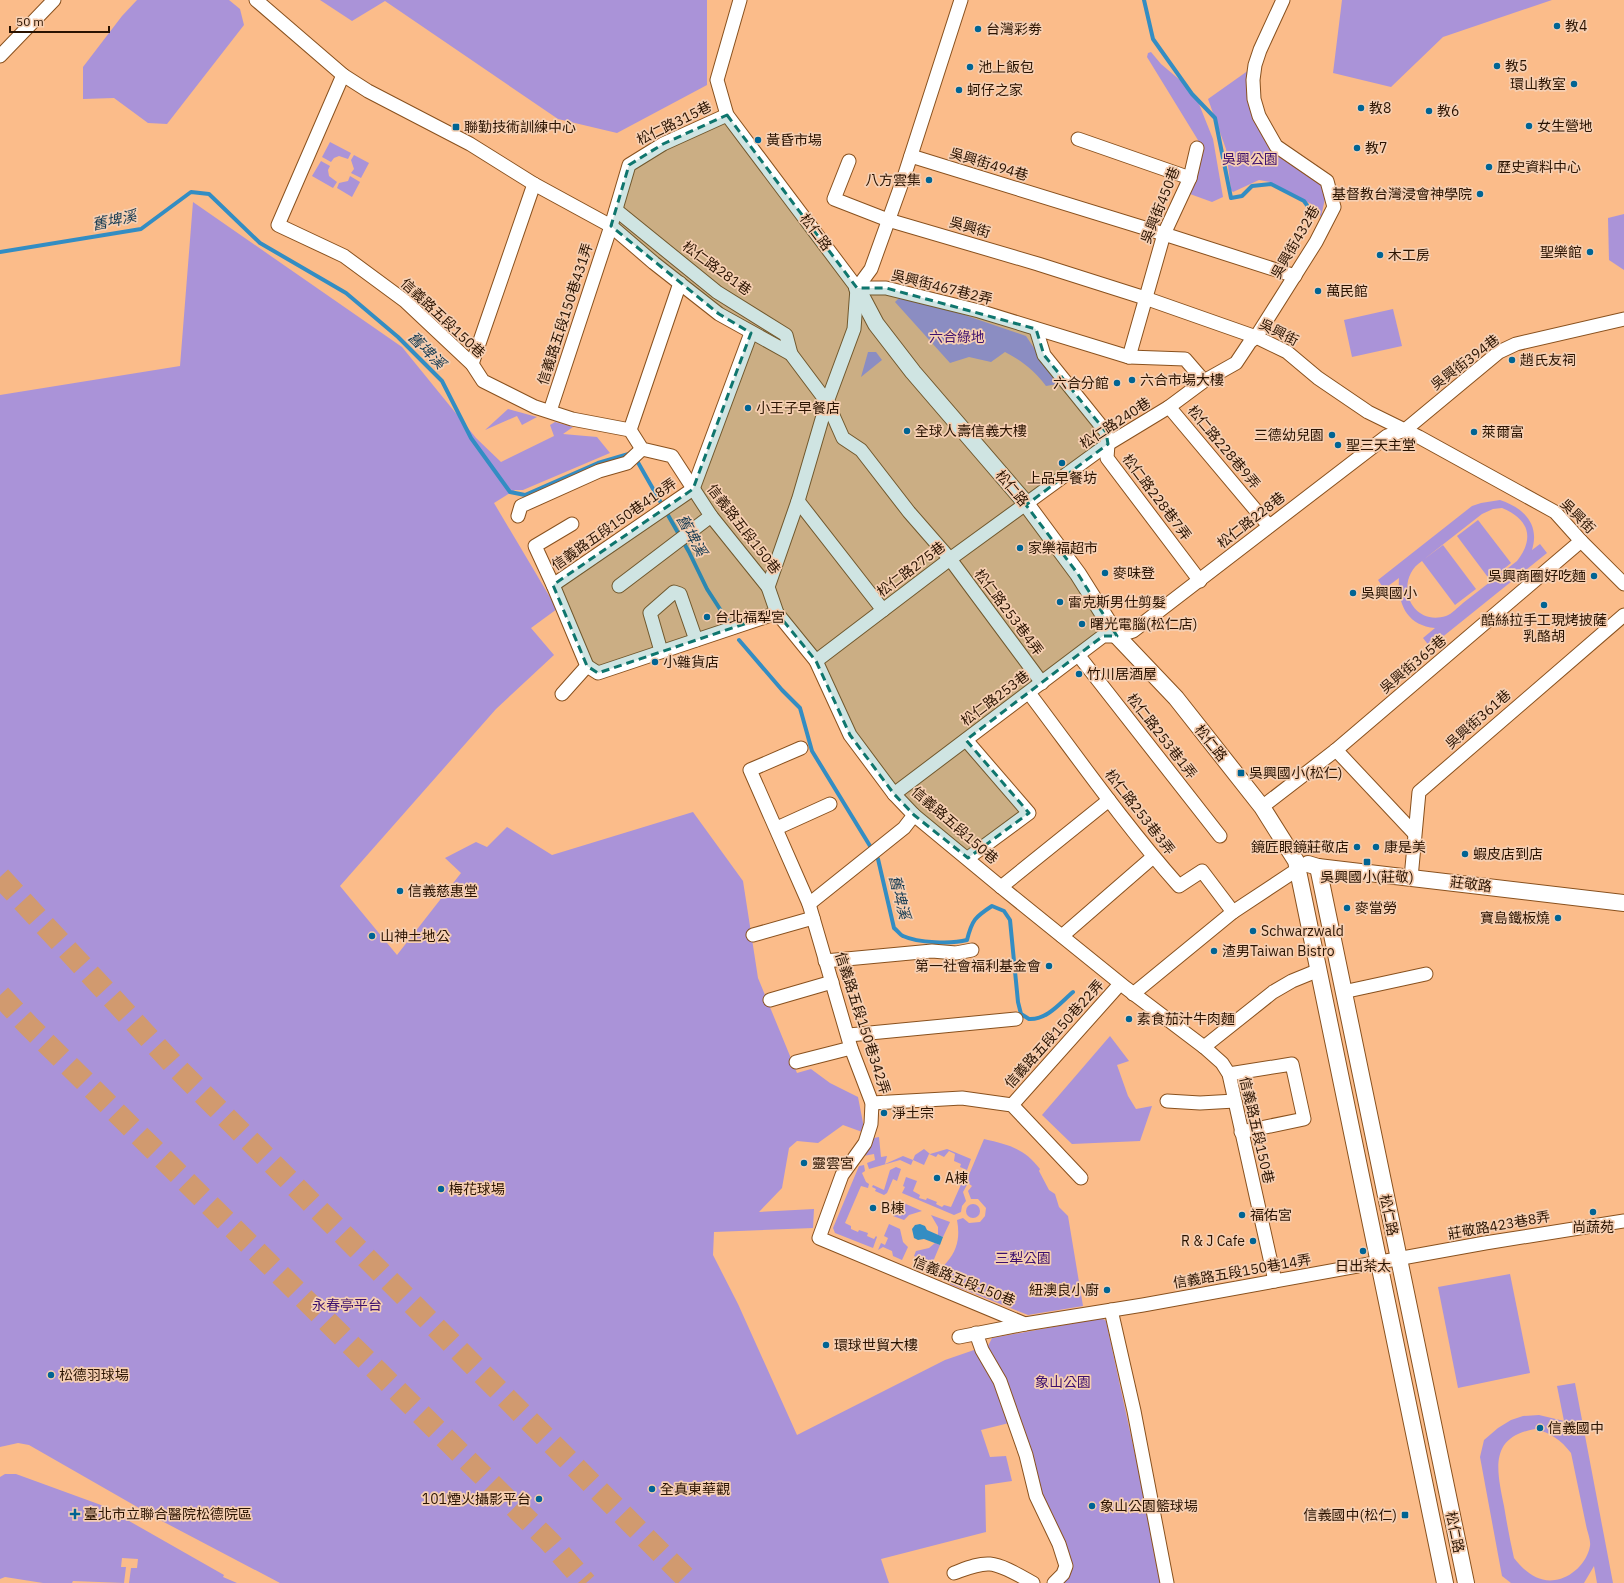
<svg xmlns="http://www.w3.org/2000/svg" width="1624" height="1583" font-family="'IBM Plex Sans','Noto Sans TC',sans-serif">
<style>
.green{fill:#aa93d8;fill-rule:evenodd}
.water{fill:#338dc3}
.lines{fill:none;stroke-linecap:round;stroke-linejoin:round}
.stream{stroke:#338dc3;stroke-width:4}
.trunk-tunnel{stroke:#d19a6f;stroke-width:22;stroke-dasharray:22 11;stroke-linecap:butt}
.minor-casing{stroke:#89511e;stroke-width:15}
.tertiary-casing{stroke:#89511e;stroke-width:18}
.minor{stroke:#fff;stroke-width:13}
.tertiary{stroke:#fff;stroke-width:16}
.marked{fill:#0f766e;fill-opacity:0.2;stroke:#0f766e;stroke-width:3;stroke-dasharray:8 5;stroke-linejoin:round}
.poi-dot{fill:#006493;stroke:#f6cfb2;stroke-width:1.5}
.labels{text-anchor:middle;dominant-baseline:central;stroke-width:3.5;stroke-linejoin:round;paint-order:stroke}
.poi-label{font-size:14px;fill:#2a1301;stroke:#f6cfb2;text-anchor:start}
.street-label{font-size:14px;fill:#2a1301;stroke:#f6cfb2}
.park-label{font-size:14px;fill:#3d106e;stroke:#f6cfb2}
.water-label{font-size:15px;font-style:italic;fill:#163b52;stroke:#f6cfb2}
</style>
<rect width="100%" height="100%" fill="#fbbc8a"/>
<!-- green -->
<g class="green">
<path d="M137,0H229L240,9L244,25L167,124L148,123L114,98L83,99V67L122,16Z"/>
<path d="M320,0H707V85L617,133L558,119L385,1L352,21Z"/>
<path d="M1342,0H1552L1443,37L1391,87L1333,73Z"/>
<path d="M1151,52L1161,64L1187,86L1199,104L1213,139L1223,197L1212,202L1190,194L1201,145L1147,57L1148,53Z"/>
<path d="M1249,70L1253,114L1297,162L1327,190L1321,217L1315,206L1270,182L1259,180L1233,192L1231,190L1226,149L1208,99Z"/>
<path d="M330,142L351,153L348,159L339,156L334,158L331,162L322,157Z"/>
<path d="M354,155L369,163L361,178L351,173L354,169L351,160Z"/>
<path d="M321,161L330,166L328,170L329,176L337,182L333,188L312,176Z"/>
<path d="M350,176L360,182L352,197L337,188L339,183L348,181Z"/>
<path d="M193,202L402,347L476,438L501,462L554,436L550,425L555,422L573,427L563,434L597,437L610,453L523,490H515L494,503L557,609L531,628L554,655L496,709L340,886L397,955L461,873L445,858L476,842L487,847L507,827L552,855L693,812L743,881L758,978L797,1073L811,1069L830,1083L858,1097L865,1133L843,1125L818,1143L797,1141L789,1148L782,1188L759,1212L814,1209L813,1228L714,1232L713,1255L738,1304L797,1435L945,1360L977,1349L996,1384L1009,1423L981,1430L990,1457L1006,1456L1012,1481L985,1485L986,1532L881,1559L889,1583H280L160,1520L29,1445L18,1443L0,1447V395L180,366Z"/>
<path d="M1624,214V270L1609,260L1608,218Z"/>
<path d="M903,294L1026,336L1058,384L1046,386C1034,370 1022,361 1005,352L991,362L969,357L950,363L895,302Z"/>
<path d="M1393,309L1402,346L1352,357L1344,320Z"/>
<path d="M868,352H876L882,360L861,377Z"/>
<path d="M508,409L537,417L522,425L517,416L485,430Z"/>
<path d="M1500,500C1524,508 1540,524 1532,550L1540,544L1547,553L1430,647L1423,638L1435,628C1407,626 1397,603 1399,578L1384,589L1378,580L1472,506L1481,503ZM1502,508C1529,519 1535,538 1517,561C1499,575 1481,589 1463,603C1458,607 1452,614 1446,616C1410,627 1393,580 1422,561L1455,605L1476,589L1443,545L1423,560L1482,514L1493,509Z"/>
<path d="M1478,520L1511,563L1490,580L1457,536Z"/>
<path d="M1110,1036L1129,1061L1117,1065L1128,1096L1136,1109L1152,1106L1140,1141L1072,1144L1042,1115Z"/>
<path d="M879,1137L881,1157L887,1156L885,1164L903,1156L913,1160L915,1155L924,1149L930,1154L947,1149L971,1159L967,1170L960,1167L961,1164L954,1161L955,1154L949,1151L944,1157L938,1154L936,1157L929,1154L924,1165L913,1160L911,1165L900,1160L869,1169L867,1163L875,1160L874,1154L858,1157L874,1138Z"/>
<path d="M984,1139C1009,1145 1024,1148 1040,1169L1039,1171L1049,1190L1055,1194L1059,1207L1068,1216L1083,1306L1028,1315L950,1284L951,1280L939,1275C939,1269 943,1267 947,1262C958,1249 960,1236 957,1220L963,1218L969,1223L980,1222L985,1216L986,1208L978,1199H971L968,1191L972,1186L968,1183L963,1192L966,1201L962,1206L961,1212L954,1215L902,1193L905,1187L903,1186L906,1177L917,1181L913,1191L920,1195L919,1198L926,1200L927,1198L937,1202L936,1204L942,1207L944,1205L951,1207L963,1180L966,1182Z"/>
<path d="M864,1165L865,1171L862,1173L866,1182L869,1184L868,1188L861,1186L845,1223L851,1226V1229L858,1232L859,1230L868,1233L867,1236L874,1239L876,1236L877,1237L873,1248L835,1233L833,1228L859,1166Z"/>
<path d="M896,1167L901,1169L897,1181L893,1179L887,1193L884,1195L875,1191L876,1189L872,1187L873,1185L884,1190L890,1170Z"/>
<path d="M899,1201L922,1211L909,1215L904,1220L893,1216Z"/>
<circle cx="973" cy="1211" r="7"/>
<path d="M931,1215L950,1222L943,1237L938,1235V1227Z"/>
<path d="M889,1224L900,1229L903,1242L908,1247L902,1260L893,1256L892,1251L883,1247L878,1250L881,1243L885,1245L888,1238L884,1236Z"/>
<path d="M935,1243L940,1245L932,1264L914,1256L916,1251L929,1248Z"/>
<path d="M1510,1274L1530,1373L1458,1388L1438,1287Z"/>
<path d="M1102,1318L1106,1321L1163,1583H1061L1063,1581L1053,1528L986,1350L992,1338Z"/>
<path d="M1575,1383L1613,1583H1597L1594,1566L1584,1583H1511L1502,1576L1480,1457L1484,1440L1498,1428L1511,1420L1523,1416L1539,1415L1564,1421L1557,1386ZM1535,1429C1551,1433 1561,1440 1571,1453C1576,1477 1581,1501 1586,1525C1587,1531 1591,1540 1590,1546C1587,1563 1571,1578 1555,1580C1538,1583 1523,1570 1514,1558C1510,1541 1507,1524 1504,1506C1497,1471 1488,1437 1535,1429Z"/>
<path d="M5,1474H16L101,1505L224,1575L223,1577L237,1583H129L131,1568H137L138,1559L122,1558L121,1567H126L124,1583L73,1581L72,1583H43L5,1577L0,1579V1477Z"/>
</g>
<!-- water -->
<path class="water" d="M920,1224L925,1226L927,1230L943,1237L940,1245L924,1239L918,1240L914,1238L912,1229L915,1225Z"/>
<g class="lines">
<!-- stream -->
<g class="stream">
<path d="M1144,0L1153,39L1192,94L1215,118L1231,198L1242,196L1252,186L1271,184L1304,201L1314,215"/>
<path d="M0,252L141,229L191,192L209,194L260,243L346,293L398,337L442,381L471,438L510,492L525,495L598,463L632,453"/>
<path d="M636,459L689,552L707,589L729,623"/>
<path d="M739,640L782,690L800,708L812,751L878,859L894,928C897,930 900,935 903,936C918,943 952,944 967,940C972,920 975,917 992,906L1004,911L1010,920L1018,1002L1021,1014L1029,1019C1047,1020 1060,1003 1073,992"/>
</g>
<!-- trunk-tunnel -->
<g class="trunk-tunnel">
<path d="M0,877L175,1066L691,1583"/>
<path d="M0,995L28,1025L550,1542L586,1583"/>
</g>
<defs>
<g id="minor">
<path d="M256,0L343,75L368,91L470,144L534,184L611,226L654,263L719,314L791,354L827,402L843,438L861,450L909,512L950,559L1042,683"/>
<path d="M740,0L717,80L727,115L857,288"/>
<path d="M0,56L54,0"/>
<path d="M343,75L278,225L344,256L405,301L472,364L483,381L535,407L572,419L630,430L642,449L672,456L711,516L768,587L777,613L816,661L850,735L894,794L914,815L1001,887L1126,988L1204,1047L1222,1063L1229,1074L1275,1281"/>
<path d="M1078,139L1190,178"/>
<path d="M911,156L1164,234L1295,276"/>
<path d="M849,161L834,199L888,220L1038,264L1145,298L1256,337L1287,352L1318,378L1368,412L1419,437L1555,512L1581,541L1624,584"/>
<path d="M616,210L717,292L786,335L791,354"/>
<path d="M857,288H886L979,311L1129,357L1185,359L1204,381"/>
<path d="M1036,329L1044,355L1106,432L1108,444L1107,458L1200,581"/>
<path d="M1129,357L1164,234L1190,178L1197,148"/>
<path d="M472,364L534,184"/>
<path d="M1169,407L1269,526"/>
<path d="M550,411L611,226L629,165L663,144L727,115"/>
<path d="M630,430L680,283"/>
<path d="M798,501L883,610"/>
<path d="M518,516L521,506L599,471L627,463L642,449"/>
<path d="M572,524L535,546L553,585L587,666"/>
<path d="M553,585L693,489L751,333"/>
<path d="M619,586L711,516"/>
<path d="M768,587L798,501L827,402L854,329L857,288L871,269L904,177L961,0"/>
<path d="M661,651L650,613L674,592L680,594L696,640"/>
<path d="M1079,656L1220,836"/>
<path d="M816,661L950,559L1108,444L1169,407L1204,381L1236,363L1250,342L1256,337L1316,242L1334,207L1327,181L1276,146L1259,116L1254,99L1253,80L1255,65L1260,50L1283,0"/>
<path d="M587,666L598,673L777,613"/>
<path d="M1029,693C1078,758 1125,825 1179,886L1202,871L1233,912"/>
<path d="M562,694L587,666"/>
<path d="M966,740L1029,813L968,858"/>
<path d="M801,748L750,770L809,904L851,1048L872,1103L871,1124L865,1143L842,1175L819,1238L1025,1324L1143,1305L1485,1243L1624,1221"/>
<path d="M1336,750L1414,833"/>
<path d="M894,794L1103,636H1117L1133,631L1387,436L1405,430L1499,352L1516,344L1624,319"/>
<path d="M1262,807L1336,750L1581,541"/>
<path d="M777,828L830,804"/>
<path d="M1411,878L1419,792L1624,615"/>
<path d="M1001,887L1109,800"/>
<path d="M809,904L904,828L914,815"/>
<path d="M753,935L813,918"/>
<path d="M1062,936L1153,857"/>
<path d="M825,961L932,951L956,953L972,950"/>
<path d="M1343,992L1426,974"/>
<path d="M1133,994L1233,912L1298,869"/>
<path d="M770,1000L832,982"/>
<path d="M849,1035L1016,1019"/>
<path d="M1204,1047L1273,992L1292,981L1319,970"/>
<path d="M796,1062L851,1048"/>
<path d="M1229,1074L1292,1064L1304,1119L1241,1132"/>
<path d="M1167,1101L1200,1103L1235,1101"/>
<path d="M872,1103L962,1098L1012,1105L1081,1178"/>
<path d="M1012,1105L1120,984"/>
<path d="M1111,1310L1134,1411L1167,1583"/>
<path d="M976,1333L982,1350L1000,1381L1026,1455L1036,1496L1059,1544L1066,1566L1063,1574L1054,1583"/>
<path d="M959,1337L1025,1324"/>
<path d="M954,1573C965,1569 978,1563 990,1564C1003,1565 1022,1577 1033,1583"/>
</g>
<g id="tertiary">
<path d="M857,288L876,324L913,372L1024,501L1078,574L1117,636L1176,698L1262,807L1296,861L1445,1583"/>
<path d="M1308,864L1318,867L1624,903"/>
<path d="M1318,867L1466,1583"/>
</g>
</defs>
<!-- minor casing -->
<use href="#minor" class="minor-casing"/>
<!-- tertiary casing -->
<use href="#tertiary" class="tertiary-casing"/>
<!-- minor -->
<use href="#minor" class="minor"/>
<!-- tertiary -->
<use href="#tertiary" class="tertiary"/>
</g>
<!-- marked area -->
<path class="marked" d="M727,115L857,288H886L1036,329L1044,355L1106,432L1108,444L1026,505L1078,574L1117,636H1103L966,740L1029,813L968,858L914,815L894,794L850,735L816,661L777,613L598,673L587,666L553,585L693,489L751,333L719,314L611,226L629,165L663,144Z"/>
<!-- markers -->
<g class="poi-dot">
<circle cx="1557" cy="26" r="4"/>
<circle cx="978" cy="29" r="4"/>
<circle cx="1497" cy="66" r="4"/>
<circle cx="970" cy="67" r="4"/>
<circle cx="1574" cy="84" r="4"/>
<circle cx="959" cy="90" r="4"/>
<circle cx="1361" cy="108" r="4"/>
<circle cx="1429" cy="111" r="4"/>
<circle cx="1529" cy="126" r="4"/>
<rect x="452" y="123" width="8" height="8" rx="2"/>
<circle cx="758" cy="140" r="4"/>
<circle cx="1357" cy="148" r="4"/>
<circle cx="1489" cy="167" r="4"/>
<circle cx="929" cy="180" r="4"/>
<circle cx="1480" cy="194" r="4"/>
<circle cx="1590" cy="252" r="4"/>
<circle cx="1380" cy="255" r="4"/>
<circle cx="1318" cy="291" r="4"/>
<circle cx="1512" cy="360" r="4"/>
<circle cx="1132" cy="380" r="4"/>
<circle cx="1117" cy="383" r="4"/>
<circle cx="748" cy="408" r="4"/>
<circle cx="907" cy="431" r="4"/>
<circle cx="1474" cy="432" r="4"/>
<circle cx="1332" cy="435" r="4"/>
<circle cx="1338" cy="445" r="4"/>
<circle cx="1062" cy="463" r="4"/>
<circle cx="1020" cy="548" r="4"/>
<circle cx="1105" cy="573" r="4"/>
<circle cx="1594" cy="576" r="4"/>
<circle cx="1353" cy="593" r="4"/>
<circle cx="1060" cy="602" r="4"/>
<circle cx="1544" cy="605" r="4"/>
<circle cx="707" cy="617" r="4"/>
<circle cx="1082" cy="624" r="4"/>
<circle cx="655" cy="662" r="4"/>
<circle cx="1079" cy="674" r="4"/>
<rect x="1237" y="769" width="8" height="8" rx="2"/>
<circle cx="1357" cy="847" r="4"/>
<circle cx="1376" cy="847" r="4"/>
<circle cx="1465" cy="854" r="4"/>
<rect x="1363" y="858" width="8" height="8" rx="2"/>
<circle cx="400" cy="891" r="4"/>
<circle cx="1347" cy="908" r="4"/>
<circle cx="1558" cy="918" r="4"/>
<circle cx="1253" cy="931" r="4"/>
<circle cx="372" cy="936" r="4"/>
<circle cx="1214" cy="951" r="4"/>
<circle cx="1049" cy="966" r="4"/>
<circle cx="1129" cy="1019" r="4"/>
<circle cx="884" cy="1113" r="4"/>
<circle cx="804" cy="1163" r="4"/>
<circle cx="937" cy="1178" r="4"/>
<circle cx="441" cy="1189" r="4"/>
<circle cx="873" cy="1208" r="4"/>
<circle cx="1593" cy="1212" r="4"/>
<circle cx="1242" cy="1215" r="4"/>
<circle cx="1253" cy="1241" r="4"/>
<circle cx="1363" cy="1251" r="4"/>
<circle cx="1107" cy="1290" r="4"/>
<circle cx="826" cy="1345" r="4"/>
<circle cx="51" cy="1375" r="4"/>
<circle cx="1540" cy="1428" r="4"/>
<circle cx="652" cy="1489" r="4"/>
<circle cx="539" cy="1499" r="4"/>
<circle cx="1092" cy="1506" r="4"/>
<path d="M73 1508h4v4h4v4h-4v4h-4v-4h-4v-4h4z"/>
<rect x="1401" y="1511" width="8" height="8" rx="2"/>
</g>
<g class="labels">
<!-- poi labels -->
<g class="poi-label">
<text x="1565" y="26">教4</text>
<text x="986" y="29">台灣彩劵</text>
<text x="1505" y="66">教5</text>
<text x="978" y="67">池上飯包</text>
<text x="1566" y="84" text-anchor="end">環山教室</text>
<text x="967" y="90">蚵仔之家</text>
<text x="1369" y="108">教8</text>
<text x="1437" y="111">教6</text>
<text x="1537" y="126">女生營地</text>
<text x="464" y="127">聯勤技術訓練中心</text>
<text x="766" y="140">黃昏市場</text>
<text x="1365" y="148">教7</text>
<text x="1497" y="167">歷史資料中心</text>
<text x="921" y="180" text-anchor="end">八方雲集</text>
<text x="1472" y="194" text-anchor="end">基督教台灣浸會神學院</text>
<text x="1582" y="252" text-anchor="end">聖樂館</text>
<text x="1388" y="255">木工房</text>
<text x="1326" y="291">萬民館</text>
<text x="1520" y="360">趙氏友祠</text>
<text x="1140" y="380">六合市場大樓</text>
<text x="1109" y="383" text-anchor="end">六合分館</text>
<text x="756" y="408">小王子早餐店</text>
<text x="915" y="431">全球人壽信義大樓</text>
<text x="1482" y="432">萊爾富</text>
<text x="1324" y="435" text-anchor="end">三德幼兒園</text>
<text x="1346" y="445">聖三天主堂</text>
<text x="1062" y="478" text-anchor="middle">上品早餐坊</text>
<text x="1028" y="548">家樂福超市</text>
<text x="1113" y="573">麥味登</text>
<text x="1586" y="576" text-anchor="end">吳興商圈好吃麵</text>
<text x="1361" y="593">吳興國小</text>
<text x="1068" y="602">雷克斯男仕剪髮</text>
<text x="715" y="617">台北福犁宮</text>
<text x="1544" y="620" text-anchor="middle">酷絲拉手工現烤披薩<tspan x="1544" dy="16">乳酪胡</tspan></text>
<text x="1090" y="624">曙光電腦(松仁店)</text>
<text x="663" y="662">小雜貨店</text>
<text x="1087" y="674">竹川居酒屋</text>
<text x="1249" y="773">吳興國小(松仁)</text>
<text x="1349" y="847" text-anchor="end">鏡匠眼鏡莊敬店</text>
<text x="1384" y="847">康是美</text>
<text x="1473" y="854">蝦皮店到店</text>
<text x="1367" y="877" text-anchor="middle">吳興國小(莊敬)</text>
<text x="408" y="891">信義慈惠堂</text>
<text x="1355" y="908">麥當勞</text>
<text x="1550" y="918" text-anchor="end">寶島鐵板燒</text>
<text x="1261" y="931">Schwarzwald</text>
<text x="380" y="936">山神土地公</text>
<text x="1222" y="951">渣男Taiwan Bistro</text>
<text x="1041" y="966" text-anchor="end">第一社會福利基金會</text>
<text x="1137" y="1019">素食茄汁牛肉麵</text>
<text x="892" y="1113">淨土宗</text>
<text x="812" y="1163">靈雲宮</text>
<text x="945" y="1178">A棟</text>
<text x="449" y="1189">梅花球場</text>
<text x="881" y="1208">B棟</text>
<text x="1250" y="1215">福佑宮</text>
<text x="1593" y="1227" text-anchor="middle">尚蔬苑</text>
<text x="1245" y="1241" text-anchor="end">R &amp; J Cafe</text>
<text x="1363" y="1266" text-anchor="middle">日出茶太</text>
<text x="1099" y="1290" text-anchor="end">紐澳良小廚</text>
<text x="834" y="1345">環球世貿大樓</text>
<text x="59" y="1375">松德羽球場</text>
<text x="1548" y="1428">信義國中</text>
<text x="660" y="1489">全真東華觀</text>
<text x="531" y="1499" text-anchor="end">101煙火攝影平台</text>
<text x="1100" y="1506">象山公園籃球場</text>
<text x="84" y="1514">臺北市立聯合醫院松德院區</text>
<text x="1397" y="1515" text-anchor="end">信義國中(松仁)</text>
</g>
<!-- street labels -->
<g class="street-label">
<text transform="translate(674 123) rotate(-26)">松仁路315巷</text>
<text transform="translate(989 164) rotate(17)">吳興街494巷</text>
<text transform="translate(1160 205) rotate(-68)">吳興街450巷</text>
<text transform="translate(970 227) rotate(16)">吳興街</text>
<text transform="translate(816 232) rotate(53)">松仁路</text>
<text transform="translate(1295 242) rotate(-60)">吳興街432巷</text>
<text transform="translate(717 268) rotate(36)">松仁路281巷</text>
<text transform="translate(942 287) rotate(14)">吳興街467巷2弄</text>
<text transform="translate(565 314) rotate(-72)">信義路五段150巷431弄</text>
<text transform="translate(443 318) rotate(43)">信義路五段150巷</text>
<text transform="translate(1279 332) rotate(27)">吳興街</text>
<text transform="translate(1465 362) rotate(-37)">吳興街394巷</text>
<text transform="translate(1115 423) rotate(-33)">松仁路240巷</text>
<text transform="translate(1224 447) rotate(50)">松仁路228巷9弄</text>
<text transform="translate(1012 488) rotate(50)">松仁路</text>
<text transform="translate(1157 497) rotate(53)">松仁路228巷7弄</text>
<text transform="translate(1578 516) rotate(45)">吳興街</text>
<text transform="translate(1251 520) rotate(-38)">松仁路228巷</text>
<text transform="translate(614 524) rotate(-35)">信義路五段150巷418弄</text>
<text transform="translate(744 529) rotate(52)">信義路五段150巷</text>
<text transform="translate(911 569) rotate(-37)">松仁路275巷</text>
<text transform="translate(1009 612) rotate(53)">松仁路253巷4弄</text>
<text transform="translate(1413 664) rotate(-40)">吳興街365巷</text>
<text transform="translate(995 698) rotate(-37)">松仁路253巷</text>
<text transform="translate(1478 719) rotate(-41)">吳興街361巷</text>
<text transform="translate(1162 736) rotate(52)">松仁路253巷1弄</text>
<text transform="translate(1211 743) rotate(51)">松仁路</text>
<text transform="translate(1140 812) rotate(52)">松仁路253巷3弄</text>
<text transform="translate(955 825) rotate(41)">信義路五段150巷</text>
<text transform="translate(1471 884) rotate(7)">莊敬路</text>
<text transform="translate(863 1023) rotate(72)">信義路五段150巷342弄</text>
<text transform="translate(1054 1034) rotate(-48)">信義路五段150巷22弄</text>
<text transform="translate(1257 1130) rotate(77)">信義路五段150巷</text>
<text transform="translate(1389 1215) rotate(78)">松仁路</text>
<text transform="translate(1499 1225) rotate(-10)">莊敬路423巷8弄</text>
<text transform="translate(1242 1271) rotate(-10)">信義路五段150巷14弄</text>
<text transform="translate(964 1281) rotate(22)">信義路五段150巷</text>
<text transform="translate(1455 1532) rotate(78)">松仁路</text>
</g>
<!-- park labels -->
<g class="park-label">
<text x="1250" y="159">吳興公園</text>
<text x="957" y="337">六合綠地</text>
<text x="1023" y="1258">三犁公園</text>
<text x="347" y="1305">永春亭平台</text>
<text x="1063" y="1382">象山公園</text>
</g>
<!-- water labels -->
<g class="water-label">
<text transform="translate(114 220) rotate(-12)">舊埤溪</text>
<text transform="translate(427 350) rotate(45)">舊埤溪</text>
<text transform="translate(692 535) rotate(61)">舊埤溪</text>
<text transform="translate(900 897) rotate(76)">舊埤溪</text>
</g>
</g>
<!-- scale -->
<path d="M10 26v6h99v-6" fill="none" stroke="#2a1301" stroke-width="2"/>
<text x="16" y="26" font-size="12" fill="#2a1301" stroke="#f6cfb2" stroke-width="3" paint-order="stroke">50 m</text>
</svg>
